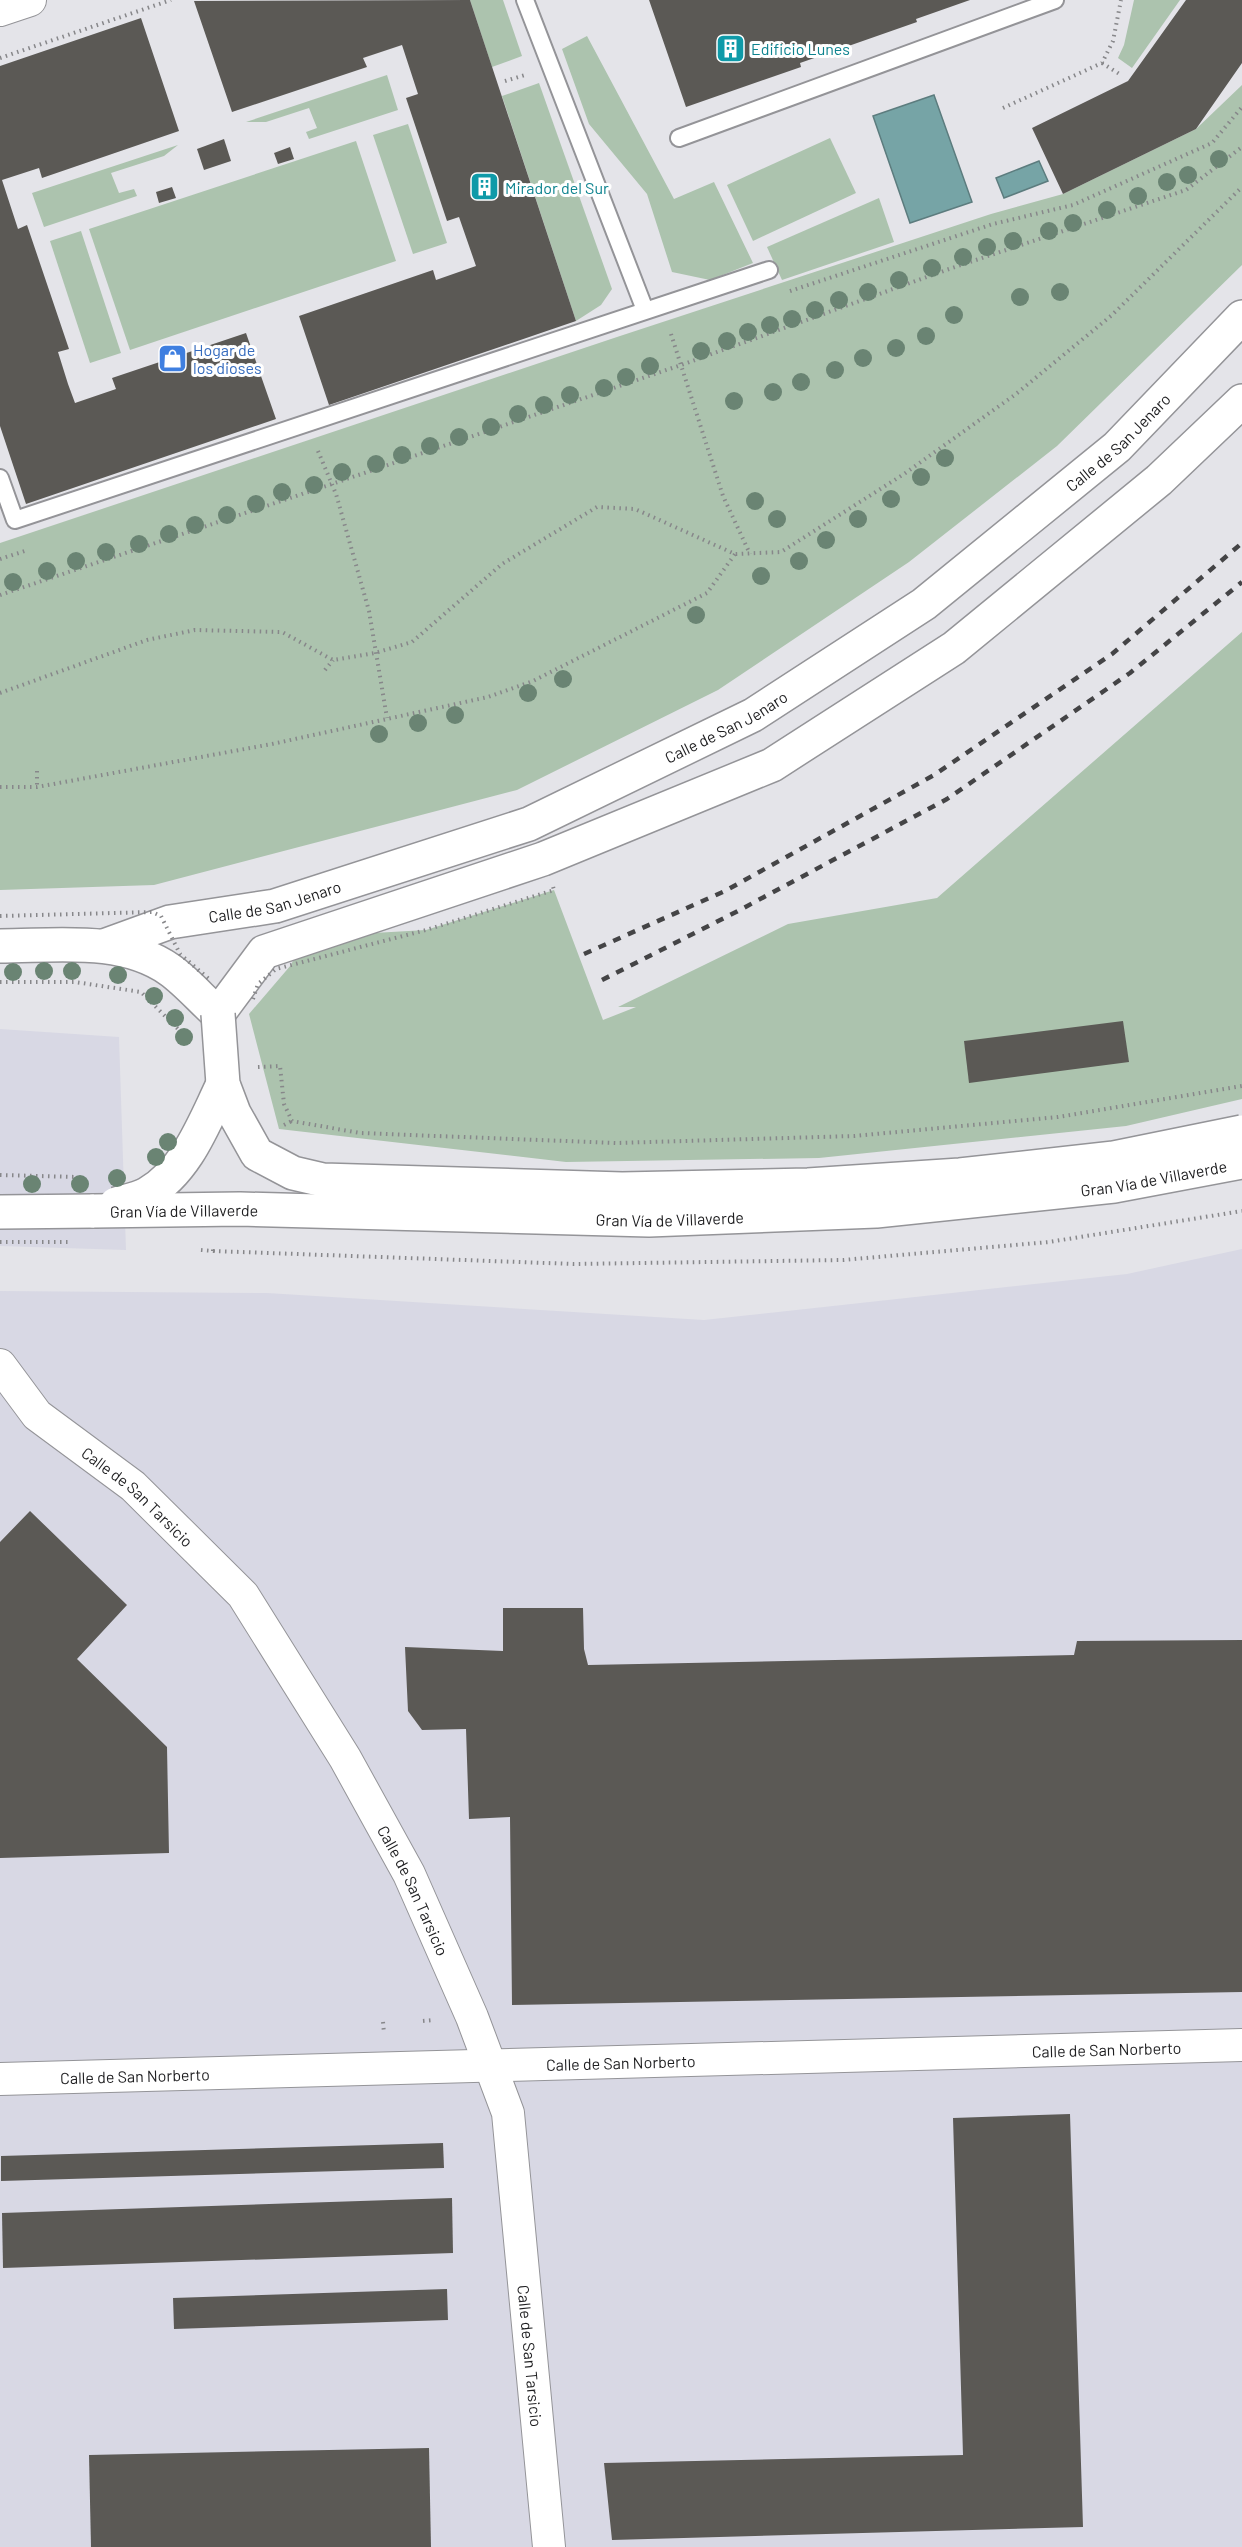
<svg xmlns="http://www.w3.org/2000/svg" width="1242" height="2547" font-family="Barlow,sans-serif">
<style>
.built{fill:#d8d8e4}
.green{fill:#acc3ae}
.water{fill:#76a4a6;stroke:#5c7c7e;stroke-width:1.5}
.building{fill:#5b5955}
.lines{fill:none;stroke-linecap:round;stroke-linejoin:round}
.lane-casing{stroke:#949498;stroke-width:20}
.street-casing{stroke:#949498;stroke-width:34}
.secondary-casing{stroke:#949498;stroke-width:36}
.path{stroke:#87878a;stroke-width:4;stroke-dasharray:1.5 4.5;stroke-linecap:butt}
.lane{stroke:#fff;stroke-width:16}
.street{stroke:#fff;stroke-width:32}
.secondary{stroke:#fff;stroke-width:33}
.rail{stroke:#444446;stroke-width:4.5;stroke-dasharray:8 8;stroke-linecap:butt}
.secondary-bridge-casing{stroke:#949498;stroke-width:36;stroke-linecap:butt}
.path-bridge{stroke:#87878a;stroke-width:4;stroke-dasharray:1.5 4.5;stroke-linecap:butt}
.secondary-bridge{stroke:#fff;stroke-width:33}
.tree{fill:#6a8473}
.labels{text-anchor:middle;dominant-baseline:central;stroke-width:6;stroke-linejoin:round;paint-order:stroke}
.culture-label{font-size:16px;fill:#0d838f;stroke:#fff;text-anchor:start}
.shop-label{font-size:16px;fill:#366cbe;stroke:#fff;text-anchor:start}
.street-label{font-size:16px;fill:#1e1e20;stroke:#fff}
</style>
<rect width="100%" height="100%" fill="#e4e4e9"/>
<!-- built -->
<g class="built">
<path d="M0,1029L119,1037L126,1250L0,1246Z"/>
<path d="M1242,1249V2547H0V1291L267,1293L704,1320L1127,1274Z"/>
</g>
<!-- green -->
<g class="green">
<path d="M470,0H503L522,56L492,67Z"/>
<path d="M1134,0H1180L1132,68L1118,58L1124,45Z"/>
<path d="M587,36L674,199L714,182L753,263L710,280L672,272L647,194L589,124L562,49Z"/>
<path d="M387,75L398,110L309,139L306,132L317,128L309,108L266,122H246Z"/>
<path d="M539,83L612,289L601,305L576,321L502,96Z"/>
<path d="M1242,85V265L1057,446L909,562L718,690L517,790L154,885L0,890V543L617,337L991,214L1063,194L1196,129Z"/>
<path d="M408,124L447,243L413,254L373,135Z"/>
<path d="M830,138L856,193L753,241L727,185Z"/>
<path d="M356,141L396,261L130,350L89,229Z"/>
<path d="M178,145L164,156L111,173L119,193L134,189L137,196L44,227L32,193Z"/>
<path d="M879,198L894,242L782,280L767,247Z"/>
<path d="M81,231L121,353L90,363L50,241Z"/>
<path d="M1242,632V1099L1126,1126L819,1158L566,1162L279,1129L249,1014L291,965L304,937L426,930L554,890L603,1020L636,1007H618L788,924L937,898Z"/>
</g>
<!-- water -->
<g class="water">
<path d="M934,95L972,202L910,223L873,116Z"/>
<path d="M1039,161L1048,181L1004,198L996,178Z"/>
</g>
<!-- building -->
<g class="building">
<path d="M470,0L576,321L329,405L299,316L433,270L436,280L476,266L459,217L447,221L406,98L418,94L402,45L363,58L367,67L232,112L194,1Z"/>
<path d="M649,0H970L916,19L917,22L800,63L801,67L686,107Z"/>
<path d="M1186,0H1242V63L1196,129L1063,194L1032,128L1128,81Z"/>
<path d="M141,18L179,131L42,178L39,168L2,180L18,229L27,225L69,349L58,352L68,384L75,403L116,389L112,378L246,333L276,419L26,504L0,426V66Z"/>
<path d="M224,139L231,161L204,170L197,149Z"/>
<path d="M290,147L294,159L278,164L274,153Z"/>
<path d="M172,187L176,198L159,203L156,192Z"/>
<path d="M1123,1021L1129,1062L969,1083L964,1041Z"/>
<path d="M30,1511L127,1605L77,1659L167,1747L169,1853L0,1858V1542Z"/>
<path d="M503,1608H583L584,1649L588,1665L1074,1655L1077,1641L1242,1640V1992L512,2005L510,1817L469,1819L466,1729L422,1730L408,1711L405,1647L503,1651Z"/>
<path d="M1070,2114L1083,2527L612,2540L604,2463L963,2455L953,2118Z"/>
<path d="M443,2143L444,2168L1,2181V2156Z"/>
<path d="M452,2198L453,2253L3,2268L2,2213Z"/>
<path d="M447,2289L448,2320L174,2329L173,2298Z"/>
<path d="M429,2448L431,2547H91L89,2455Z"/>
</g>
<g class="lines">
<defs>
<g id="lane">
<path d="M525,0L645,310"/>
<path d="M679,138L1055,0"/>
<path d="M0,478L15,520L769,270"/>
</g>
<g id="street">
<path d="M0,10L30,0"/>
<path id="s1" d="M0,1365L37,1415L133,1486L243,1595L345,1758L409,1874L472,2017L508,2113L549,2547"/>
<path id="s2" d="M0,2079L1242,2045"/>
</g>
<g id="secondary">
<path d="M0,946C56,946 122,936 170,970C187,982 202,1000 218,1014L264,952L543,859L772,765L954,648L1159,480L1242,401"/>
<path id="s3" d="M104,946L170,922L275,906L529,824L753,715L924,604L1117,447L1242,317"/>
<path d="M0,1212L94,1211"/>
</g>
</defs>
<!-- lane casing -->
<use href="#lane" class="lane-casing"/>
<!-- street casing -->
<use href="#street" class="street-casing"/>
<!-- secondary casing -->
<use href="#secondary" class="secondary-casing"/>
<!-- path -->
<g class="path">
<path d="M0,58L171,0"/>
<path d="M1102,63L1121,75"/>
<path d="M505,81L525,75"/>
<path d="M1003,108L1102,63L1113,41L1121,0"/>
<path d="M790,291L993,224L1073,205L1212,143L1242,107"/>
<path d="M671,334L723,496L750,554"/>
<path d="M318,451L336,494L369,611L387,718"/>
<path d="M0,559L28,550"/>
<path d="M0,595L332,484L681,365L949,269L1186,190L1242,147"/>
<path d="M325,670L333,660"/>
<path d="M0,693L147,640L195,630L282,632L333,660L375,653L412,642L502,564L597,507L635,509L735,554L781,552L904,474L1016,394L1112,315L1242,187"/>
<path d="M37,771V787"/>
<path d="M0,787H37L272,744L488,697L533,681L707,593L735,554"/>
<path d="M284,1125L292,1121"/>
<path d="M213,1251L574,1264L843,1260L1049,1242L1242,1211"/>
<path d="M423,2021L434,2020"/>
<path d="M383,2022L384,2033"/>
</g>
<!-- lane -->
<use href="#lane" class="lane"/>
<!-- street -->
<use href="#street" class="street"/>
<!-- secondary -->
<use href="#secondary" class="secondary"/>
<!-- rail -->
<g class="rail">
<path d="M584,954L725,891L934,775L1112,654L1242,543"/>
<path d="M602,980L736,912L947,799L1130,673L1242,582"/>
</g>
<defs>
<g id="secondary-bridge">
<path d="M218,1014L223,1084L234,1113L257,1154L293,1173L323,1180L622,1189L808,1185L960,1175L1114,1158L1242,1132"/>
<path d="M116,1204C126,1201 138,1199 147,1194C187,1171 204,1123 223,1084"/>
<path id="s4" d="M94,1211L240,1209L649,1220L876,1211L1114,1186L1242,1162"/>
</g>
</defs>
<!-- secondary-bridge casing -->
<use href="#secondary-bridge" class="secondary-bridge-casing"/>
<!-- path-bridge -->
<g class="path-bridge">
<path d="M0,916L152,912L161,916L180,954L209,979"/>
<path d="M0,982H75L141,992L180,1031"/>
<path d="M253,999L258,984L276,969L426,930L554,890L552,883"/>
<path d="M258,1067L280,1066L284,1104L292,1121L360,1133L616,1143L854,1136L1058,1117L1242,1086"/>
<path d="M0,1175L77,1177"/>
<path d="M0,1242H71"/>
<path d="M201,1250L213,1251V1246"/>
</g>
<!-- secondary-bridge -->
<use href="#secondary-bridge" class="secondary-bridge"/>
</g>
<!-- trees -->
<g class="tree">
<circle cx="1219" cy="159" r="9"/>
<circle cx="1188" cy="175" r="9"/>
<circle cx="1167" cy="182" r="9"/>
<circle cx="1138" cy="196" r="9"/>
<circle cx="1107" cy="210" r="9"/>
<circle cx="1073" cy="223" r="9"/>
<circle cx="1049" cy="231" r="9"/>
<circle cx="1013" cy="241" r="9"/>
<circle cx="987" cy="247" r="9"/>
<circle cx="963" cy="257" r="9"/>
<circle cx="932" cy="268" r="9"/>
<circle cx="899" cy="280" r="9"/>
<circle cx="868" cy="292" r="9"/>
<circle cx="1060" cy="292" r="9"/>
<circle cx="1020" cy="297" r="9"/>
<circle cx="839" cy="300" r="9"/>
<circle cx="815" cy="310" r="9"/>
<circle cx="954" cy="315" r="9"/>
<circle cx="792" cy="319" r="9"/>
<circle cx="770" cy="325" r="9"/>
<circle cx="748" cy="332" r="9"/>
<circle cx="926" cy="336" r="9"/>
<circle cx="727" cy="341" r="9"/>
<circle cx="896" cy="348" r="9"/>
<circle cx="701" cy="351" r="9"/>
<circle cx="863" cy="358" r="9"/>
<circle cx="650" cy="366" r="9"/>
<circle cx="835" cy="370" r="9"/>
<circle cx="626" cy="377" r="9"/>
<circle cx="801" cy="382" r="9"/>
<circle cx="604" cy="388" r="9"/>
<circle cx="773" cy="392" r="9"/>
<circle cx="570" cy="395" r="9"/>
<circle cx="734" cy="401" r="9"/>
<circle cx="544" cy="405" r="9"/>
<circle cx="518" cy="414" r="9"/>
<circle cx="491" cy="427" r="9"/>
<circle cx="459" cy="437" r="9"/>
<circle cx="430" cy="446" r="9"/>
<circle cx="402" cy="455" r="9"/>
<circle cx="945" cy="458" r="9"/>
<circle cx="376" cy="464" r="9"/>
<circle cx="342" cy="472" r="9"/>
<circle cx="921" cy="477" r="9"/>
<circle cx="314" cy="485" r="9"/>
<circle cx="282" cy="492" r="9"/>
<circle cx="891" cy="499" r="9"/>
<circle cx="755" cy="501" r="9"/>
<circle cx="256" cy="504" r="9"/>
<circle cx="227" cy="515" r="9"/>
<circle cx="777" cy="519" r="9"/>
<circle cx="858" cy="519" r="9"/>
<circle cx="195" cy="525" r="9"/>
<circle cx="169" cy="534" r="9"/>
<circle cx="826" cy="540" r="9"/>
<circle cx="139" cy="544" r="9"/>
<circle cx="106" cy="552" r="9"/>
<circle cx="76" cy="561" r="9"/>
<circle cx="799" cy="561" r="9"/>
<circle cx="47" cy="571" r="9"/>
<circle cx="761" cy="576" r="9"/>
<circle cx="13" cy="582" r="9"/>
<circle cx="696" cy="615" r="9"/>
<circle cx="563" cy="679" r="9"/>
<circle cx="528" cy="693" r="9"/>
<circle cx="455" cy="715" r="9"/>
<circle cx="418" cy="723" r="9"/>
<circle cx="379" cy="734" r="9"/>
<circle cx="44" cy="971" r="9"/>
<circle cx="72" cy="971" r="9"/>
<circle cx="13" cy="972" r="9"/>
<circle cx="118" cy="975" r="9"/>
<circle cx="154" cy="996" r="9"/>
<circle cx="175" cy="1018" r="9"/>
<circle cx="184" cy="1037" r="9"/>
<circle cx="168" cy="1142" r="9"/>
<circle cx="156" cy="1157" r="9"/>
<circle cx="117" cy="1178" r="9"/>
<circle cx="32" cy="1184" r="9"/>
<circle cx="80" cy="1184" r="9"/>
</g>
<!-- icons -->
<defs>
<symbol id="building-square" viewBox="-11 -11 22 22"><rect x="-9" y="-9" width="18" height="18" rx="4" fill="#0f9aa8" stroke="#fff"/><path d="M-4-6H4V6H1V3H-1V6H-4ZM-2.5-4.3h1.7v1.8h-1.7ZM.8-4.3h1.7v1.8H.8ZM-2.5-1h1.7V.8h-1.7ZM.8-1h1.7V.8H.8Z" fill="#fff"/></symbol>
<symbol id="shop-square" viewBox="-11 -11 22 22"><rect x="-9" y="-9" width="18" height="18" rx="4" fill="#3f7fe0" stroke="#fff"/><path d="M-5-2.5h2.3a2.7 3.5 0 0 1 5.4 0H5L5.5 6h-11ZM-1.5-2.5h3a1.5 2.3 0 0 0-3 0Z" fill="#fff"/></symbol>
</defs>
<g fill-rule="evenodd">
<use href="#building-square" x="714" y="32" width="33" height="33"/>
<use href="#building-square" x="468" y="170" width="33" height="33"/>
<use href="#shop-square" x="156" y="342" width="33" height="33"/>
</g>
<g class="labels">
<!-- culture labels -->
<g class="culture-label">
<text x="751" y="48">Edificio Lunes</text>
<text x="505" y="187">Mirador del Sur</text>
</g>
<!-- shop labels -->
<g class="shop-label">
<text x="193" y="349">Hogar de<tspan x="193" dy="18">los dioses</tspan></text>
</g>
<!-- street labels -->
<g class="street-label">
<text stroke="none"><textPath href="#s3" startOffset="1149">Calle de San Jenaro</textPath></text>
<text stroke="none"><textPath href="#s3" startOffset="663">Calle de San Jenaro</textPath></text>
<text stroke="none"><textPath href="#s3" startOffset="177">Calle de San Jenaro</textPath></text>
<text stroke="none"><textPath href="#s4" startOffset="1062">Gran Vía de Villaverde</textPath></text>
<text stroke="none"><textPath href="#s4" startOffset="90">Gran Vía de Villaverde</textPath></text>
<text stroke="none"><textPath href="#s4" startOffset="576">Gran Vía de Villaverde</textPath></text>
<text stroke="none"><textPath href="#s1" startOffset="192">Calle de San Tarsicio</textPath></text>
<text stroke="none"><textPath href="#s1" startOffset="678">Calle de San Tarsicio</textPath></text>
<text stroke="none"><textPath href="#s2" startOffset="1107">Calle de San Norberto</textPath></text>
<text stroke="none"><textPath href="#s2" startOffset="621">Calle de San Norberto</textPath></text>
<text stroke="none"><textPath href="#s2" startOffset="135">Calle de San Norberto</textPath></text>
<text stroke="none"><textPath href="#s1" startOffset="1164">Calle de San Tarsicio</textPath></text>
</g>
</g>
</svg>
